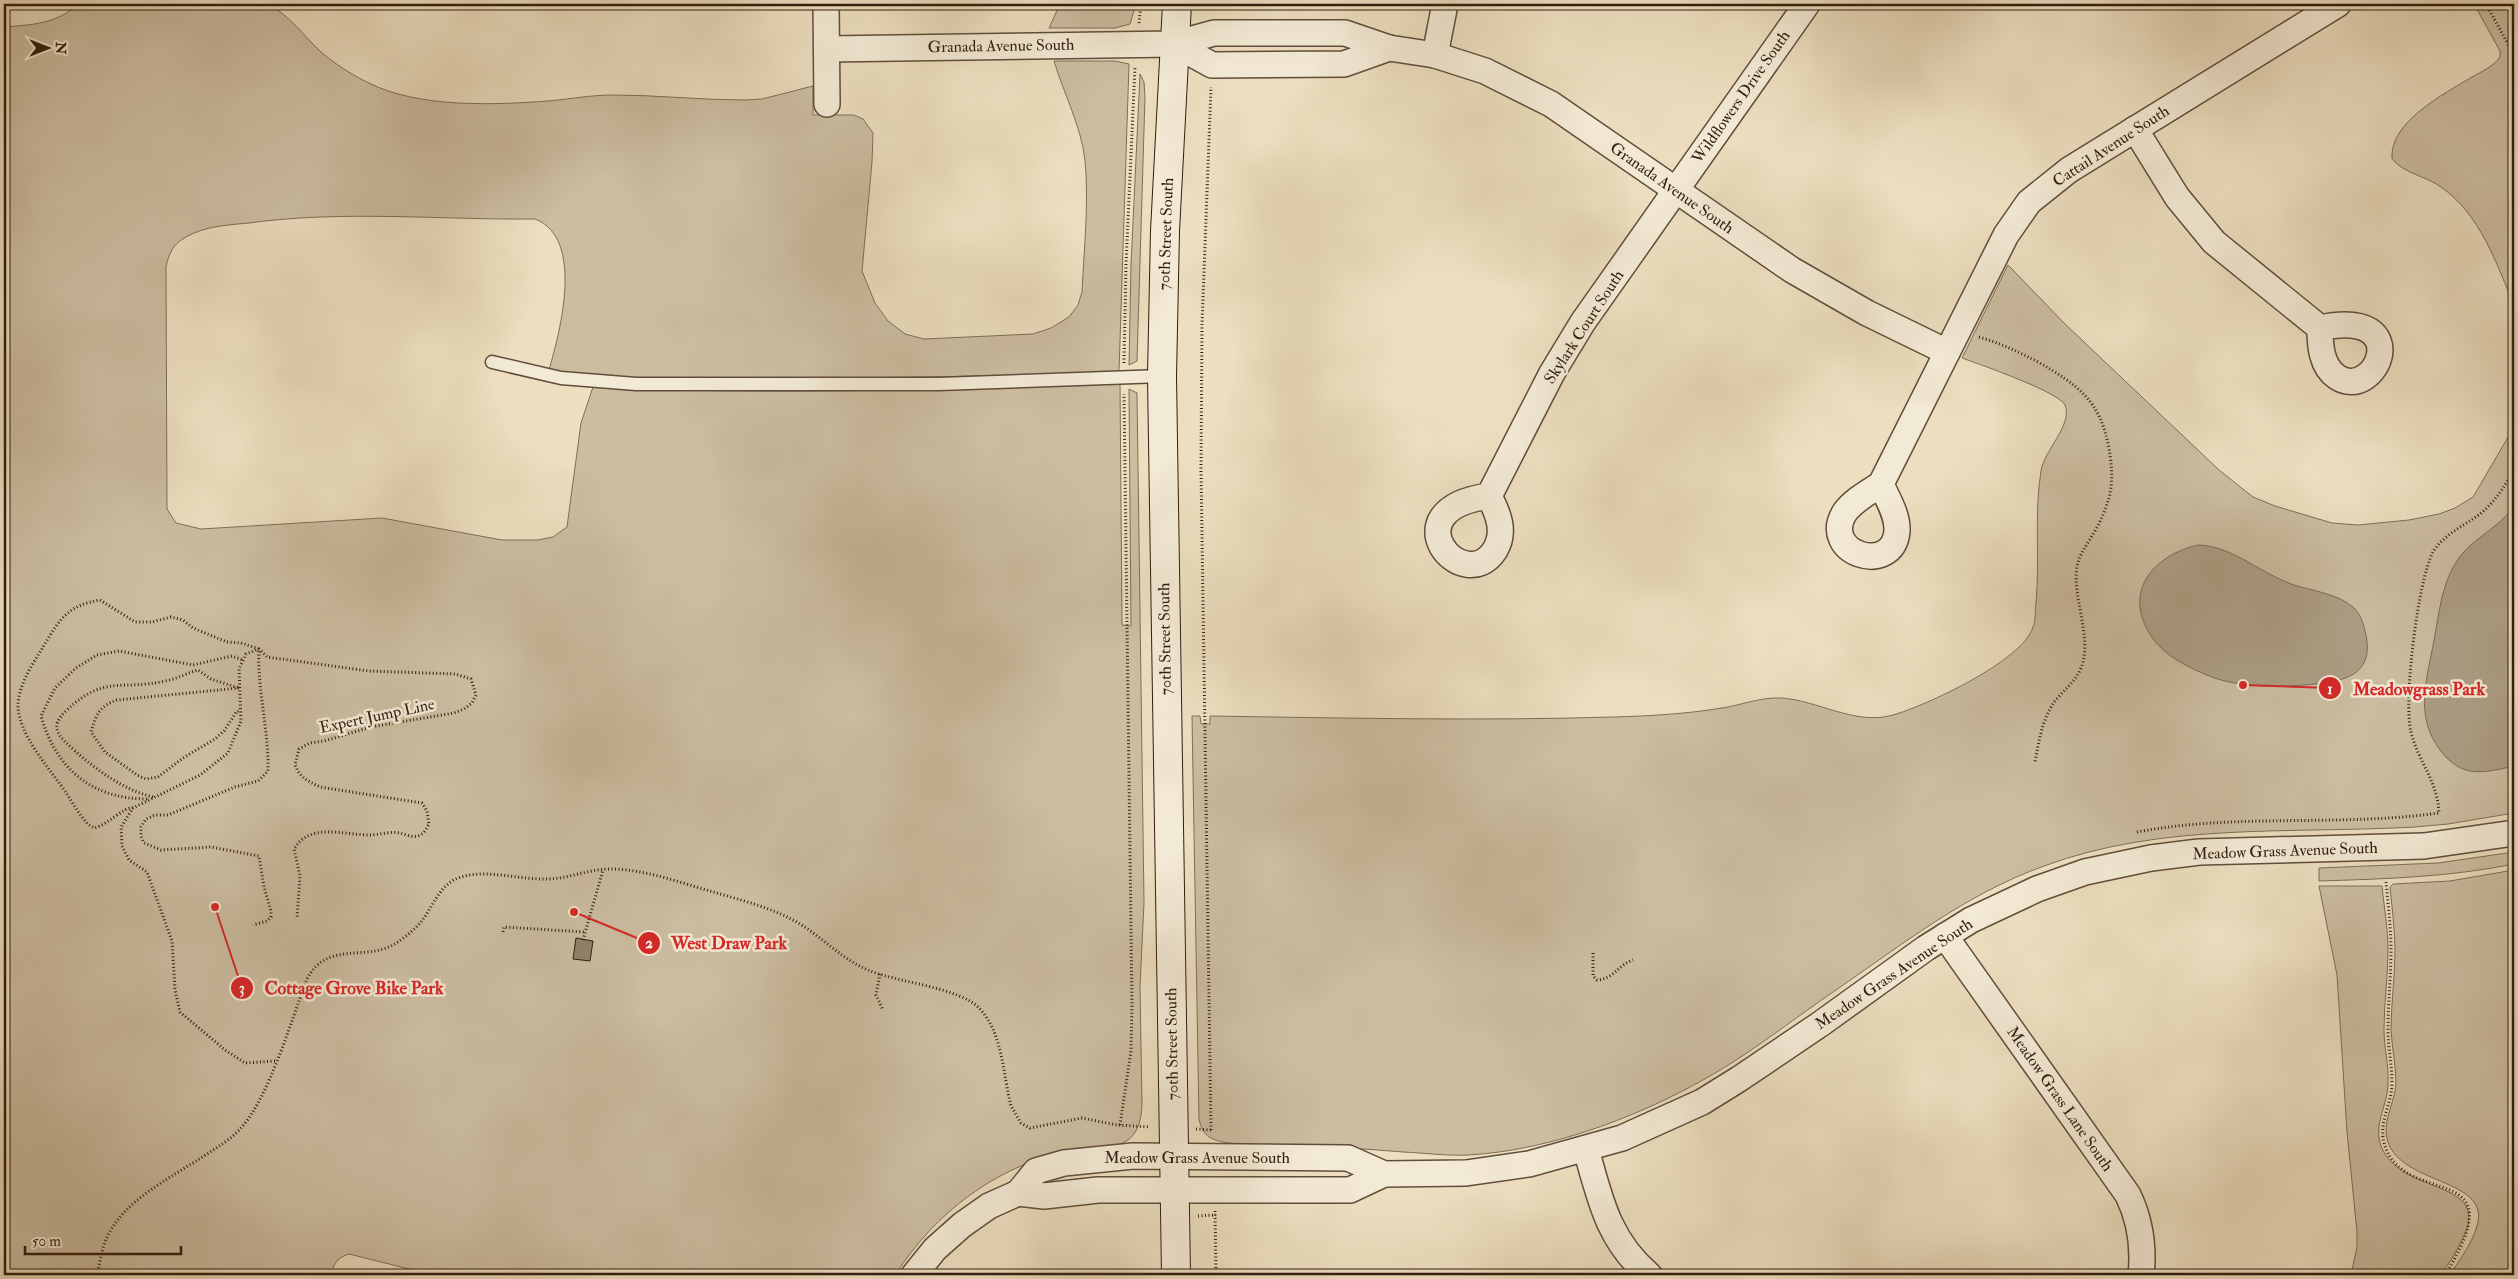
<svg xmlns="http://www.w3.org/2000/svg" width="2518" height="1279" font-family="'IM FELL Double Pica',serif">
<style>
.green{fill:#ccbda1;stroke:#7e6e58}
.water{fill:#ac9d83;stroke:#7b6a55}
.building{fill:#92826b;stroke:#311e0f}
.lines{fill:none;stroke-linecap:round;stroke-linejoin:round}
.service-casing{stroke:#604e3b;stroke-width:15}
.minor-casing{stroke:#604e3b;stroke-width:28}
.secondary-casing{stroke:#311e0f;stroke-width:30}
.path{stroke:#311e0f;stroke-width:3;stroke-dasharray:1 2.5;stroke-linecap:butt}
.service{stroke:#f3ead5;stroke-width:12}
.minor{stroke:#f3ead5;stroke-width:25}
.secondary{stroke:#f3ead5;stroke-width:28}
.labels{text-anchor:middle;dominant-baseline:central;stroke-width:5;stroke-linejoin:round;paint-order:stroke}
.street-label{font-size:16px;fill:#311e0f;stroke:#f3ead5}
.leader{fill:none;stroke:#d62828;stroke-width:2}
.callout-dot{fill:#d62828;stroke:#f3ead5;stroke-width:2}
.mark-label{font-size:15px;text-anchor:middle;font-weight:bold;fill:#fff}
.callout-label{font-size:18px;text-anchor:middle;font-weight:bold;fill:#d62828;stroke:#f3ead5;stroke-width:5;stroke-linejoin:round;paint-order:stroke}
</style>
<rect width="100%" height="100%" fill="#ecdebf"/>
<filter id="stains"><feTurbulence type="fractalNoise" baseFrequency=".004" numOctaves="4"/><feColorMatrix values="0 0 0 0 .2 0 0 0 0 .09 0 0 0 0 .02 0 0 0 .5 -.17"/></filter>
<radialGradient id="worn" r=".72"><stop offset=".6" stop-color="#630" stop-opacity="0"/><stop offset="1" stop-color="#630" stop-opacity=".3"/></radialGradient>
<!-- green -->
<g class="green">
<path d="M78,4H268C290,16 303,35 321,52C335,64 352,75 369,83C418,108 494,105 548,101C570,99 591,95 613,95C657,95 701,100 745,100L762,99L813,86V115H854L863,119L873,133L872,162L862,271L875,303L888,321L905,334L924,339L1033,334L1051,328L1069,317L1078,305L1082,292C1084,249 1089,203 1085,160C1081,126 1064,94 1054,61H1115L1129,64L1119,372C1008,376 898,378 787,378C707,379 627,382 549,370C560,332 585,238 535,219C439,220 344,210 249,223C228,225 205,226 186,237C173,244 169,253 166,267L167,509L176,523L201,529L382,518L502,540H538L553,537L567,527L581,423L593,387C768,395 944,390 1120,383L1122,625L1131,626L1129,389L1137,393L1144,903L1140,986L1142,1106C1141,1118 1139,1132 1128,1140C1112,1151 1086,1145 1068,1150C993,1169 937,1211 895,1275H433L349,1254C337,1258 334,1263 331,1275H4V27C31,25 57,24 78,4Z"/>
<path d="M1060,4H1136L1130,24L1115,28H1049Z"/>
<path d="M2474,4H2514V306C2497,264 2480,214 2441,187C2426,176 2405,174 2392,159C2389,122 2444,94 2472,77C2481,72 2494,66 2500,57V51Z"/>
<path d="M1140,74L1144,82L1145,97L1137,361L1129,365L1131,265Z"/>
<path d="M2008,265L2065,324L2219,470L2253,497L2275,506L2332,523L2358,525L2409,520L2439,514L2455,508L2473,497L2514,427V813L2448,824L2415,827C2291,834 2163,822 2044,866C1966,894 1903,944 1836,990C1798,1016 1761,1045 1722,1069C1649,1113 1555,1150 1469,1155C1447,1156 1425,1153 1403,1152C1368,1149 1333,1147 1298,1145C1278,1144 1230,1147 1213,1139C1204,1135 1201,1128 1199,1119L1192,716H1200L1201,724H1210V716C1344,718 1479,721 1613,717C1649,716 1686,714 1722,708C1742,705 1760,697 1781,698C1817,700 1856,726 1893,715C1925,706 2023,661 2033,627C2036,620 2035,611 2036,603C2040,559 2034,514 2041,471C2044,450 2073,425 2065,405C2059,392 1979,364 1962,358Z"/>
<path d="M2514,852V864C2450,877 2385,879 2319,881V868L2438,863Z"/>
<path d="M2514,870V1275H2450C2460,1259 2474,1241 2478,1222C2487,1179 2402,1184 2388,1142C2381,1123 2395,1103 2396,1083C2396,1066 2392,1048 2391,1030C2391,1004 2395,977 2395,951C2395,930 2392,908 2390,887L2393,884L2450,881Z"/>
<path d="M2319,886H2382C2384,907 2388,929 2388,950C2388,977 2384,1003 2384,1030C2384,1048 2389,1066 2388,1083C2388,1105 2373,1124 2381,1146C2400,1196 2495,1178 2462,1240C2456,1252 2449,1265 2440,1275H2351L2357,1247V1232L2347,1132L2337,975Z"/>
</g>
<!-- water -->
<g class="water">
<path d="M2514,506V766C2483,773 2462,779 2440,750C2414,715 2427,680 2434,640C2439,615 2441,587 2455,564C2469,539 2498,530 2514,506Z"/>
<path d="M2198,545C2233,546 2261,574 2294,585C2313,591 2339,594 2354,608C2361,615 2364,625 2366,635C2375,678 2339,682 2306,685C2272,687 2234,688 2202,673C2185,666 2164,654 2153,639C2121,594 2151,556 2198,545Z"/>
</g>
<!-- building -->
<path class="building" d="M576,938L593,941L590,961L573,959Z"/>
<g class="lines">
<defs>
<path id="service" d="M492,362L561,378L636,384H939L1162,376"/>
<g id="minor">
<path d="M826,4L827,104"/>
<path d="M1174,44L1212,65L1344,64L1389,48"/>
<path d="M827,49L1174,44L1214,33H1345L1389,48L1435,55L1485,71L1551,104L1792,270L1867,313L1947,352"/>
<path d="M1435,55L1445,4"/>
<path d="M2135,129L2177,197L2214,242L2320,328C2320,345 2321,366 2337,377C2376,403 2417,307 2320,328"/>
<path d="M1881,484C1887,498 1898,515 1897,531C1893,577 1819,553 1845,512C1854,500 1869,492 1881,484L2006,235L2029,202L2069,170L2338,4"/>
<path d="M1489,496C1498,513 1506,532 1495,550C1464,599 1387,510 1489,496L1552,373L1583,322L1807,4"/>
<path d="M1945,936L2128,1195C2140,1220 2144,1248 2141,1275"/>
<path d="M1586,1149C1600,1199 1608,1240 1649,1275"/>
<path d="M1018,1193L1044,1196L1098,1190H1350L1384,1174"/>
<path d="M914,1275L935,1249L962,1225L989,1206L1018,1193L1036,1171L1064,1163L1133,1156L1348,1158L1384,1174L1466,1173L1529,1164L1622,1138L1702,1102L1739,1079L1819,1025L1926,948L1971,920L2037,889L2085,872L2151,858L2199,852L2424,846L2514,833"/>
</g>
<path id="secondary" d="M1176,1275L1162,376L1165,231L1177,4"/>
</defs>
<!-- service casing -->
<use href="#service" class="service-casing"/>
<!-- minor casing -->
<use href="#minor" class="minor-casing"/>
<!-- secondary casing -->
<use href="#secondary" class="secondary-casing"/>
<!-- path -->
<g class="path">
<path d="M2486,4L2514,55"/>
<path d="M1139,23L1141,4"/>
<path d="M1979,337C2000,343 2019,352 2038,362C2078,385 2101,401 2109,449C2112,465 2113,482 2109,498C2105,511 2099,525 2092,536C2086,546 2079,555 2077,567C2072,598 2093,639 2081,668C2075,682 2064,690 2055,701C2042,719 2039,741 2035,762"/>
<path d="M1124,363L1126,264L1135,67"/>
<path d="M239,688L117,700C100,706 96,714 91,732L105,752L137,775L146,779L158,777L183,758L215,739L224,731L237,711L241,712"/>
<path d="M153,797C124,790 98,771 75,751C60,737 47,728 67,710C105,674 122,691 165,681C177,679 187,673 198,670L211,679L239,688"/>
<path d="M147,799C92,799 56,769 41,716L55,688L76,668L97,655L119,651L193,665L232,656L243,660"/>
<path d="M133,808C123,807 108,825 94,828L89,825C80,816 74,805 67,794C51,770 18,735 18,705C19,682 35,661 46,642C61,617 70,605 100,600L135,622H152L171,617L183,620L193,628L227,642L241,643L259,649C257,690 269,730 268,771L258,781L235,787L168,815H155L146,819L141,827V836L144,843L161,850L211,847L259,856L264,887L271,911V917L267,921L253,925"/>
<path d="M2137,832C2237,813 2339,827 2439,813C2438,782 2418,761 2411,732C2403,701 2418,580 2433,552C2444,534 2464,526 2480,514C2495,502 2505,486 2514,469"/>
<path d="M2386,882C2388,904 2391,927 2391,950C2391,977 2388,1003 2388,1030C2388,1048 2392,1065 2392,1083C2392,1105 2377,1123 2385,1146C2406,1209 2518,1158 2445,1275"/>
<path d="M503,932L504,927L585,932"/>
<path d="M583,940L603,870"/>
<path d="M1593,953V976L1597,980C1614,979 1618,965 1633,960"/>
<path d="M880,974L876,995L883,1010"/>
<path d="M275,1061L245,1063L225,1050L180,1012L175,990L172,941L147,872L129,860L122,846L121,827L133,808L200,775L228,753L241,721L239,669L246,654L259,649L267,657L369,671L455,674L471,679L476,695L472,703L464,709L454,713L371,727L324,741L310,743L299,749L295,765C300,778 308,781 320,787L422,803L427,811L429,824C427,827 425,832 422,834C415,839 407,835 400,833C390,831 379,835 369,835C344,835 310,822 294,849L300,876L297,918"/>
<path d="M1120,1125L1131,1051L1132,1006L1124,394"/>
<path d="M1196,1129L1211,1130"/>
<path d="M1211,1130L1201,469L1202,325L1211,87"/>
<path d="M1215,1211L1216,1275"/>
<path d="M1198,1216L1216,1215"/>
<path d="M97,1275C100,1262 102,1247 108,1235C126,1199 172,1177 204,1156C217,1147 231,1140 241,1128C269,1097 291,1021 307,979C327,941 363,961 393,945C403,939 413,931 420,923C432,909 439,885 458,878C486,868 518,880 547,879C568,879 588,869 610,869C644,869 678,882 710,891C737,899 766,906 791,919C819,933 839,958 868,970C898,983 960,987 980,1009C1003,1034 1003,1075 1011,1106L1021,1123L1030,1128L1082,1118L1117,1125L1150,1127"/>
</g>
<!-- service -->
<use href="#service" class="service"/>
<!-- minor -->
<use href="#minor" class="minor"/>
<!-- secondary -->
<use href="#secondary" class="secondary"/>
</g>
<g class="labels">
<!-- street labels -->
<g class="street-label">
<text transform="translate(1001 46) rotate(-1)">Granada Avenue South</text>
<text transform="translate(1741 97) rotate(-55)">Wildflowers Drive South</text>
<text transform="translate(2111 146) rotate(-33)">Cattail Avenue South</text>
<text transform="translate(1672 188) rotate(35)">Granada Avenue South</text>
<text transform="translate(1166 234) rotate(-88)">70th Street South</text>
<text transform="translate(1584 327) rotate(-57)">Skylark Court South</text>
<text transform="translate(1165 639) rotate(-91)">70th Street South</text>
<text transform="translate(377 716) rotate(-12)">Expert Jump Line</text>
<text transform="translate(2285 851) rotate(-2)">Meadow Grass Avenue South</text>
<text transform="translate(1894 974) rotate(-34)">Meadow Grass Avenue South</text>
<text transform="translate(1172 1044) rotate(-91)">70th Street South</text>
<text transform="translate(2060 1099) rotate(55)">Meadow Grass Lane South</text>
<text x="1197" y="1158">Meadow Grass Avenue South</text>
</g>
</g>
<!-- callouts -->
<path class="leader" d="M2243 685L2330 688M574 912L649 943M215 907L242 988"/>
<g class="callout-dot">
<circle cx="2243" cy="685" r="5"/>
<circle cx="574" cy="912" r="5"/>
<circle cx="215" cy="907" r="5"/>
<circle cx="2330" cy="688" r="12"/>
<circle cx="649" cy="943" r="12"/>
<circle cx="242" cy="988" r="12"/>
</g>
<g class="mark-label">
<text x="2330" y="694">1</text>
<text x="649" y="948">2</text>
<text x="242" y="993">3</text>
</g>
<g class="callout-label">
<text x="2419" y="695">Meadowgrass Park</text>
<text x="729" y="949">West Draw Park</text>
<text x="354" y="994">Cottage Grove Bike Park</text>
</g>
<!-- margin -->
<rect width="2518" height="1279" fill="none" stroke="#ecdebf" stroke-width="20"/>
<rect x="5" y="5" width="2508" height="1269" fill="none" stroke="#311e0f" stroke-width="2.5"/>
<rect x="10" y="10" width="2498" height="1259" fill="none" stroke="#311e0f"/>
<!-- north arrow -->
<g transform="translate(48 48) rotate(90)" stroke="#f3ead5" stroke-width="4" paint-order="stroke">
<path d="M0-4L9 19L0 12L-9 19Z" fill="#311e0f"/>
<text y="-8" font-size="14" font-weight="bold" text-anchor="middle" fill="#311e0f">N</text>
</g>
<!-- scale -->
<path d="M25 1246v8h156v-8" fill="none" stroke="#311e0f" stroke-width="2.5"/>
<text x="32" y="1246" font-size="15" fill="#311e0f" stroke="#f3ead5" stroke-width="4" paint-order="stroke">50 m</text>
<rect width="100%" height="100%" filter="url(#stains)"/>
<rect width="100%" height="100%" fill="url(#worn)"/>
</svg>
